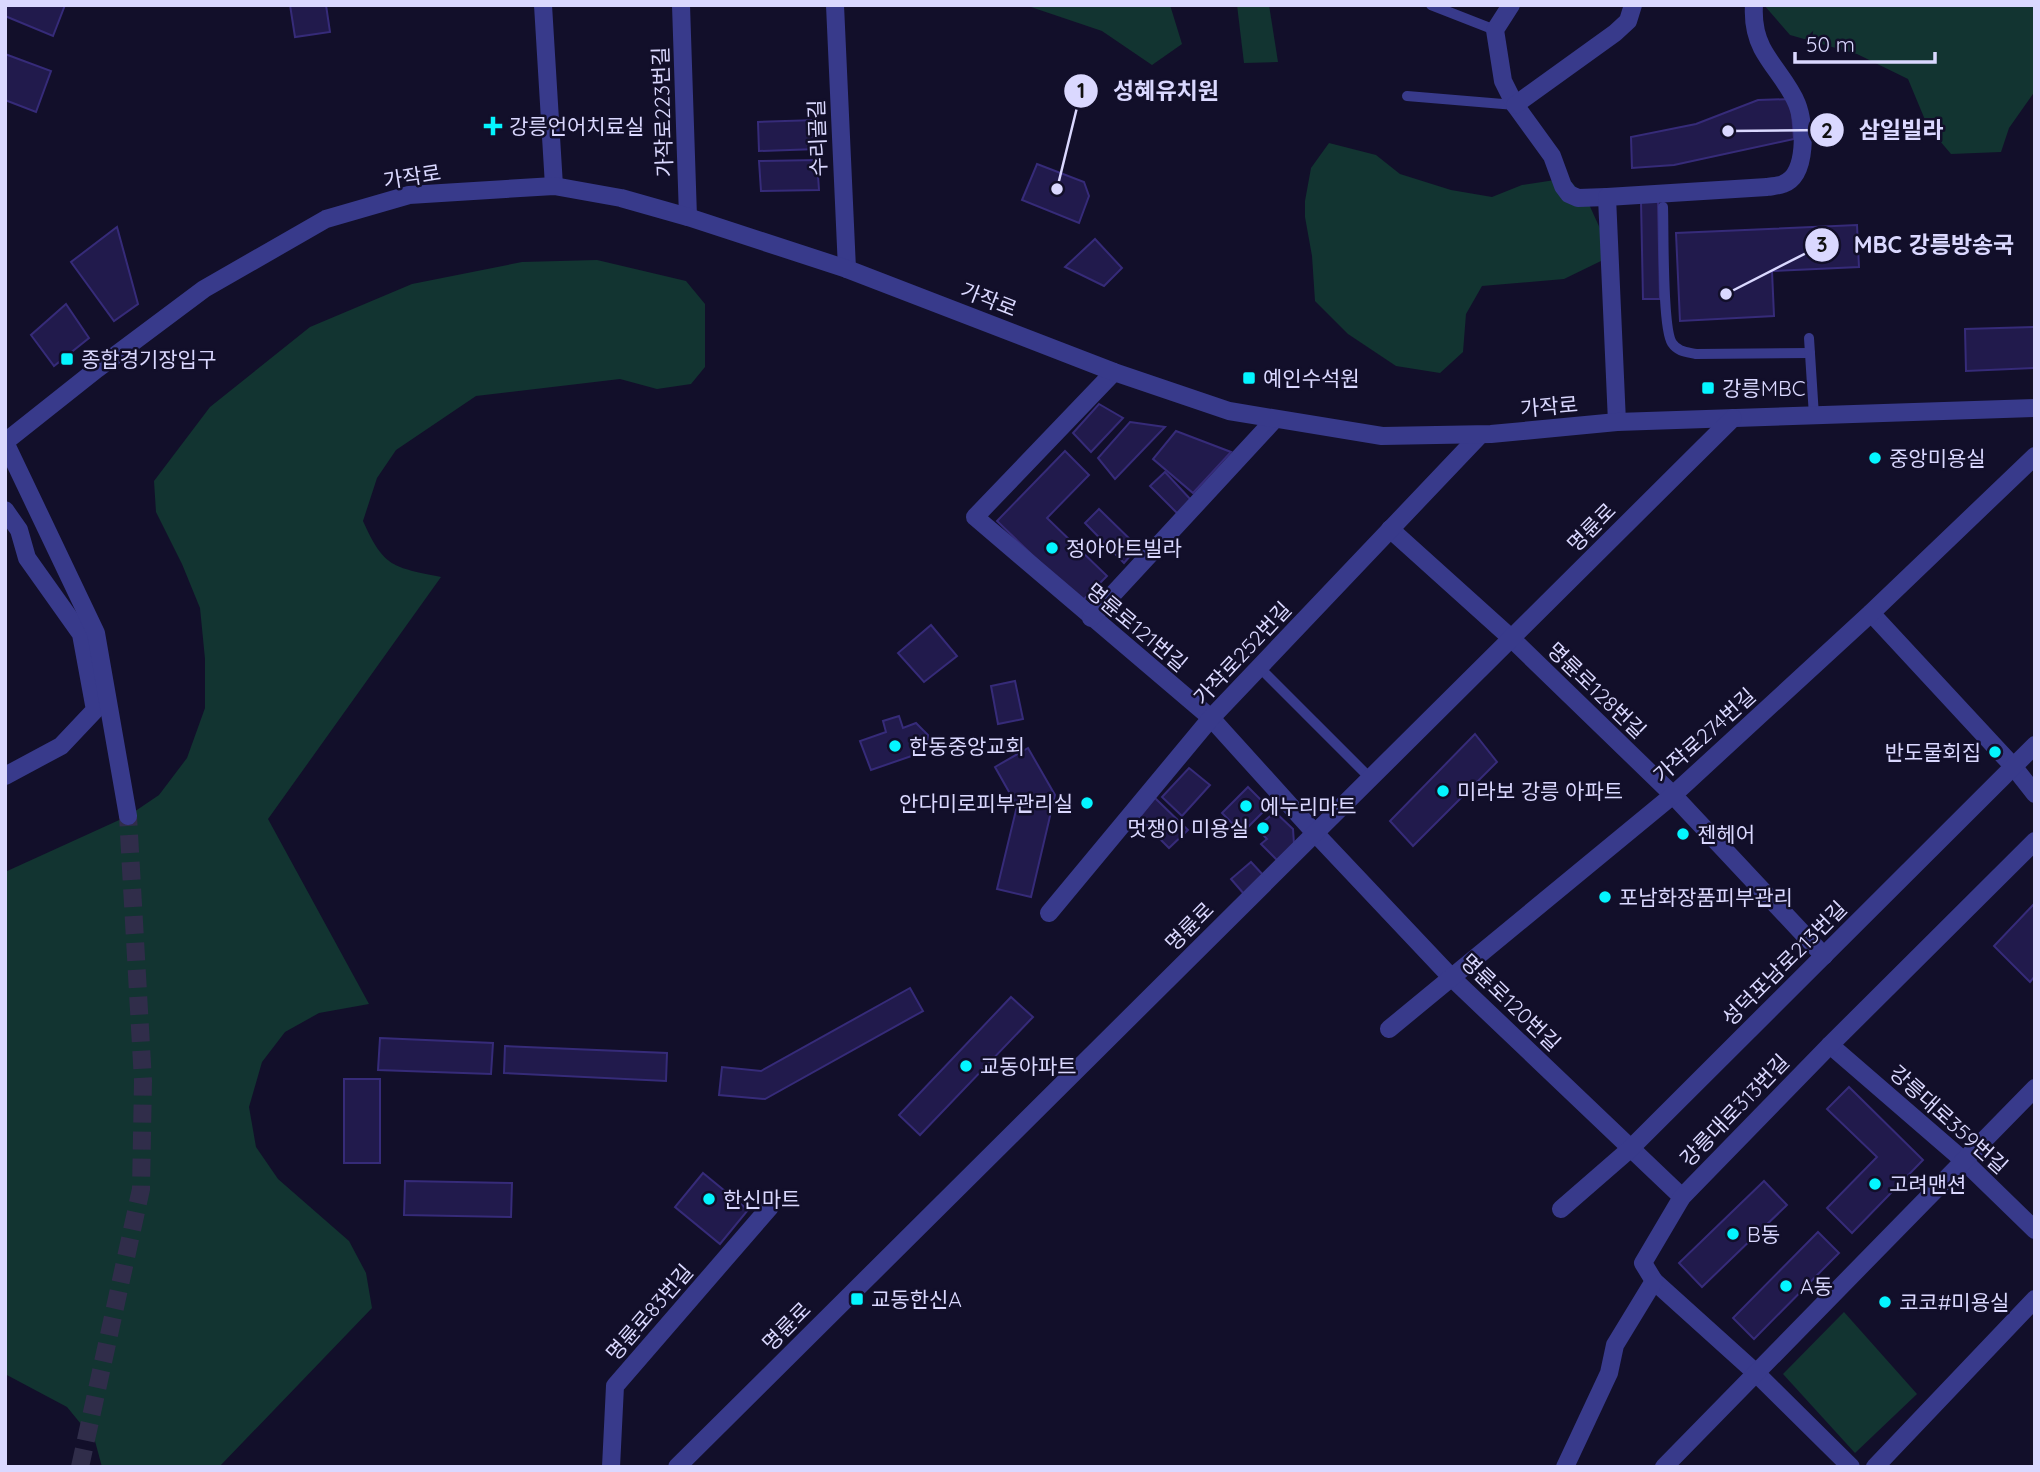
<svg xmlns="http://www.w3.org/2000/svg" width="2040" height="1472" font-family="Quicksand,'Noto Sans KR',sans-serif">
<style>
.green{fill:#123431}
.building{fill:#211a4c;stroke:#362b79;stroke-width:2}
.lines{fill:none;stroke-linecap:round;stroke-linejoin:round}
.minor-tunnel{stroke:#302d4a;stroke-width:18;stroke-dasharray:18 9;stroke-linecap:butt}
.service{stroke:#383a8b;stroke-width:10}
.pedestrian{stroke:#383a8b;stroke-width:18}
.minor{stroke:#383a8b;stroke-width:18}
.tertiary{stroke:#383a8b;stroke-width:18}
.poi-dot{fill:#04f5ff;stroke:#120f2a;stroke-width:2.5}
.labels{text-anchor:middle;dominant-baseline:central;stroke-width:5;stroke-linejoin:round;paint-order:stroke}
.street-label{font-size:21px;fill:#dad8ff;stroke:#120f2a}
.poi-label{font-size:21px;fill:#dad8ff;stroke:#120f2a;text-anchor:start}
.leader{fill:none;stroke:#dad8ff;stroke-width:2.5}
.callout-dot{fill:#dad8ff;stroke:#120f2a;stroke-width:2.5}
.mark-label{font-size:21px;text-anchor:middle;font-weight:bold;fill:#111}
.callout-label{font-size:23px;text-anchor:middle;font-weight:bold;fill:#dad8ff;stroke:#120f2a;stroke-width:5;stroke-linejoin:round;paint-order:stroke}
</style>
<rect width="100%" height="100%" fill="#120f2a"/>
<!-- green -->
<g class="green">
<path d="M1025,5H1170L1182,44L1152,65L1102,31Z"/>
<path d="M1237,5H1269L1278,62L1244,63Z"/>
<path d="M1764,5H2035V91L2009,128L2001,152L1951,154L1928,127L1908,79L1857,54L1790,35Z"/>
<path d="M1329,143L1376,155L1400,174L1451,190L1492,197L1522,185L1568,178L1587,200L1603,235L1601,261L1564,279L1482,286L1466,314L1463,352L1440,373L1396,366L1348,334L1315,301L1312,256L1305,217V201L1311,168Z"/>
<path d="M597,260L686,281L705,304V367L691,384L657,389L620,379L476,396L396,450L377,478L363,521C384,568 393,567 441,577L268,819L369,1004L319,1013L285,1032L262,1062L249,1107L256,1147L278,1179L349,1241L366,1273L372,1308L219,1467H102L95,1441L67,1407L5,1374V872L128,816L159,795L187,758L205,708V659L200,608L182,564L156,512L154,481L210,407L310,327L412,284L522,262Z"/>
<path d="M1844,1312L1917,1394L1855,1453L1783,1374Z"/>
</g>
<!-- building -->
<g class="building">
<path d="M5,5H65L53,36L5,16Z"/>
<path d="M290,5H326L330,32L295,37Z"/>
<path d="M5,54L51,71L36,112L5,100Z"/>
<path d="M1791,99L1794,139L1674,165L1632,168L1631,137L1696,124L1758,100Z"/>
<path d="M816,120L817,149L759,151L758,122Z"/>
<path d="M817,160L819,190L761,191L759,161Z"/>
<path d="M1037,164L1084,182L1089,196L1079,223L1022,200Z"/>
<path d="M1658,200L1660,299H1643L1641,201Z"/>
<path d="M1857,225L1859,267L1772,271L1774,316L1680,321L1676,233Z"/>
<path d="M117,227L138,304L114,321L71,262Z"/>
<path d="M1095,239L1122,268L1104,286L1065,267Z"/>
<path d="M66,304L89,338L54,366L31,335Z"/>
<path d="M2035,327V368L1966,371L1965,329Z"/>
<path d="M1099,404L1123,418L1091,452L1073,433Z"/>
<path d="M1130,422L1165,427L1115,479L1098,458Z"/>
<path d="M1176,431L1231,452L1193,493L1153,459Z"/>
<path d="M1065,451L1089,475L1047,518L1107,576L1081,602L997,521Z"/>
<path d="M1165,472L1192,501L1178,514L1150,486Z"/>
<path d="M1099,509L1138,547L1124,563L1085,523Z"/>
<path d="M931,625L957,656L924,682L898,653Z"/>
<path d="M1015,681L1023,719L998,724L991,686Z"/>
<path d="M899,716L903,728L916,723L928,735L926,751L871,770L860,741L886,732L883,721Z"/>
<path d="M1475,734L1497,762L1413,846L1390,821Z"/>
<path d="M1028,748L1055,795L1031,897L997,889L1017,806L995,767Z"/>
<path d="M1189,768L1210,785L1182,816L1162,797Z"/>
<path d="M1248,787L1268,807L1242,833L1222,813Z"/>
<path d="M1155,798L1188,830L1169,848L1139,818Z"/>
<path d="M1275,812L1293,829L1294,844L1277,860L1261,844L1267,839L1256,828Z"/>
<path d="M1251,862L1264,876L1244,894L1231,879Z"/>
<path d="M2035,903V976L2030,982L1994,946Z"/>
<path d="M910,988L923,1011L765,1099L719,1095L722,1067L761,1071Z"/>
<path d="M1011,997L1033,1017L920,1135L899,1115Z"/>
<path d="M380,1038L493,1043L491,1074L378,1070Z"/>
<path d="M505,1046L667,1053L666,1081L504,1073Z"/>
<rect x="344" y="1079" width="36" height="84"/>
<path d="M1849,1087L1923,1160L1852,1233L1827,1208L1877,1157L1827,1109Z"/>
<path d="M703,1173L748,1210L720,1244L675,1207Z"/>
<path d="M405,1181L512,1183L511,1217L404,1215Z"/>
<path d="M1764,1181L1787,1205L1702,1287L1679,1263Z"/>
<path d="M1818,1232L1839,1253L1754,1339L1733,1318Z"/>
</g>
<g class="lines">
<!-- minor-tunnel -->
<path class="minor-tunnel" d="M80,1467L141,1189L143,1081L128,816"/>
<!-- service -->
<g class="service">
<path d="M1431,5L1495,30"/>
<path d="M1407,96L1515,105"/>
<path d="M1663,207C1664,231 1662,328 1672,343C1678,352 1687,352 1696,354L1810,353"/>
<path d="M1809,338L1814,416"/>
<path d="M1259,667L1370,778"/>
</g>
<!-- pedestrian -->
<path class="pedestrian" d="M5,510L19,530L27,558L81,634L95,710L61,746L5,776"/>
<!-- minor -->
<g class="minor">
<path d="M543,5L554,186"/>
<path d="M681,5L688,217"/>
<path d="M1511,5L1495,30L1503,81L1515,105L1552,156L1563,186L1569,194L1578,198L1607,197"/>
<path d="M1515,105L1615,33L1628,21L1633,5"/>
<path d="M1114,372L975,517L1211,718L1315,833L1451,977L1682,1197"/>
<path d="M1617,422L1607,197L1767,187C1772,186 1778,186 1783,184C1808,175 1805,124 1797,104C1789,84 1772,67 1762,48C1755,34 1753,20 1754,5"/>
<path d="M5,442L96,633L128,816"/>
<path d="M1390,529L1511,638L1673,795L1824,956"/>
<path d="M1871,613L2013,766L2035,794"/>
<path d="M1091,618L1275,419"/>
<path d="M1049,913L1211,718L1480,435"/>
<path d="M1389,1029L1673,795L1871,613L2035,456"/>
<path d="M1830,1045L1963,1160L2035,1230"/>
<path d="M1561,1209L1630,1149L2035,745"/>
<path d="M1654,1281L1756,1373L1851,1467"/>
<path d="M611,1467L615,1386L770,1207"/>
<path d="M1565,1467L1609,1373L1615,1345L1654,1281L1643,1263L1682,1197L1830,1045L2035,841"/>
<path d="M1664,1467L2035,1088"/>
<path d="M1875,1467L2035,1299"/>
</g>
<!-- tertiary -->
<g class="tertiary">
<path d="M835,5L847,269"/>
<path d="M5,442L97,369L204,289L326,219L409,195L554,186L621,198L688,217L847,269L1114,372L1229,411L1382,436L1491,434L1617,422L2035,408"/>
<path d="M677,1467L1733,418"/>
</g>
</g>
<!-- markers -->
<g class="poi-dot">
<path d="M489.5 115.5h7v7h7v7h-7v7h-7v-7h-7v-7h7z"/>
<rect x="60" y="352" width="14" height="14" rx="3.5"/>
<rect x="1242" y="371" width="14" height="14" rx="3.5"/>
<rect x="1701" y="381" width="14" height="14" rx="3.5"/>
<circle cx="1875" cy="458" r="7"/>
<circle cx="1052" cy="548" r="7"/>
<circle cx="895" cy="746" r="7"/>
<circle cx="1995" cy="752" r="7"/>
<circle cx="1443" cy="791" r="7"/>
<circle cx="1087" cy="803" r="7"/>
<circle cx="1246" cy="806" r="7"/>
<circle cx="1263" cy="828" r="7"/>
<circle cx="1683" cy="834" r="7"/>
<circle cx="1605" cy="897" r="7"/>
<circle cx="966" cy="1066" r="7"/>
<circle cx="1875" cy="1184" r="7"/>
<circle cx="709" cy="1199" r="7"/>
<circle cx="1733" cy="1234" r="7"/>
<circle cx="1786" cy="1286" r="7"/>
<rect x="850" y="1292" width="14" height="14" rx="3.5"/>
<circle cx="1885" cy="1302" r="7"/>
</g>
<g class="labels">
<!-- street labels -->
<g class="street-label">
<text transform="translate(662 112) rotate(-92)">가작로223번길</text>
<text transform="translate(817 138) rotate(-92)">수리골길</text>
<text transform="translate(412 176) rotate(-9)">가작로</text>
<text transform="translate(989 299) rotate(21)">가작로</text>
<text transform="translate(1549 406) rotate(-5)">가작로</text>
<text transform="translate(1591 527) rotate(-45)">명륜로</text>
<text transform="translate(1137 627) rotate(40)">명륜로121번길</text>
<text transform="translate(1242 653) rotate(-47)">가작로252번길</text>
<text transform="translate(1597 690) rotate(44)">명륜로128번길</text>
<text transform="translate(1704 735) rotate(-42)">가작로274번길</text>
<text transform="translate(1189 926) rotate(-45)">명륜로</text>
<text transform="translate(1784 963) rotate(-45)">성덕포남로213번길</text>
<text transform="translate(1511 1002) rotate(44)">명륜로120번길</text>
<text transform="translate(1734 1110) rotate(-46)">강릉대로313번길</text>
<text transform="translate(1949 1119) rotate(42)">강릉대로359번길</text>
<text transform="translate(649 1312) rotate(-49)">명륜로83번길</text>
<text transform="translate(786 1326) rotate(-45)">명륜로</text>
</g>
<!-- poi labels -->
<g class="poi-label">
<text x="509" y="126">강릉언어치료실</text>
<text x="81" y="359">종합경기장입구</text>
<text x="1263" y="378">예인수석원</text>
<text x="1722" y="388">강릉MBC</text>
<text x="1889" y="458">중앙미용실</text>
<text x="1066" y="548">정아아트빌라</text>
<text x="909" y="746">한동중앙교회</text>
<text x="1981" y="752" text-anchor="end">반도물회집</text>
<text x="1457" y="791">미라보 강릉 아파트</text>
<text x="1073" y="803" text-anchor="end">안다미로피부관리실</text>
<text x="1260" y="806">에누리마트</text>
<text x="1249" y="828" text-anchor="end">멋쟁이 미용실</text>
<text x="1697" y="834">젠헤어</text>
<text x="1619" y="897">포남화장품피부관리</text>
<text x="980" y="1066">교동아파트</text>
<text x="1889" y="1184">고려맨션</text>
<text x="723" y="1199">한신마트</text>
<text x="1747" y="1234">B동</text>
<text x="1800" y="1286">A동</text>
<text x="871" y="1299">교동한신A</text>
<text x="1899" y="1302">코코#미용실</text>
</g>
</g>
<!-- callouts -->
<path class="leader" d="M1057 189L1081 91M1728 131L1827 130M1726 294L1822 245"/>
<g class="callout-dot">
<circle cx="1057" cy="189" r="7"/>
<circle cx="1728" cy="131" r="7"/>
<circle cx="1726" cy="294" r="7"/>
<circle cx="1081" cy="91" r="18"/>
<circle cx="1827" cy="130" r="18"/>
<circle cx="1822" cy="245" r="18"/>
</g>
<g class="mark-label">
<text x="1081" y="98">1</text>
<text x="1827" y="138">2</text>
<text x="1822" y="252">3</text>
</g>
<g class="callout-label">
<text x="1166" y="99">성혜유치원</text>
<text x="1901" y="138">삼일빌라</text>
<text x="1934" y="253">MBC 강릉방송국</text>
</g>
<!-- border -->
<rect width="2040" height="1472" fill="none" stroke="#dad8ff" stroke-width="14"/>
<!-- scale -->
<path d="M1795 52v10h140v-10" fill="none" stroke="#dad8ff" stroke-width="3.5"/>
<text x="1806" y="52" font-size="21" fill="#dad8ff" stroke="#120f2a" stroke-width="5" paint-order="stroke">50 m</text>
</svg>
